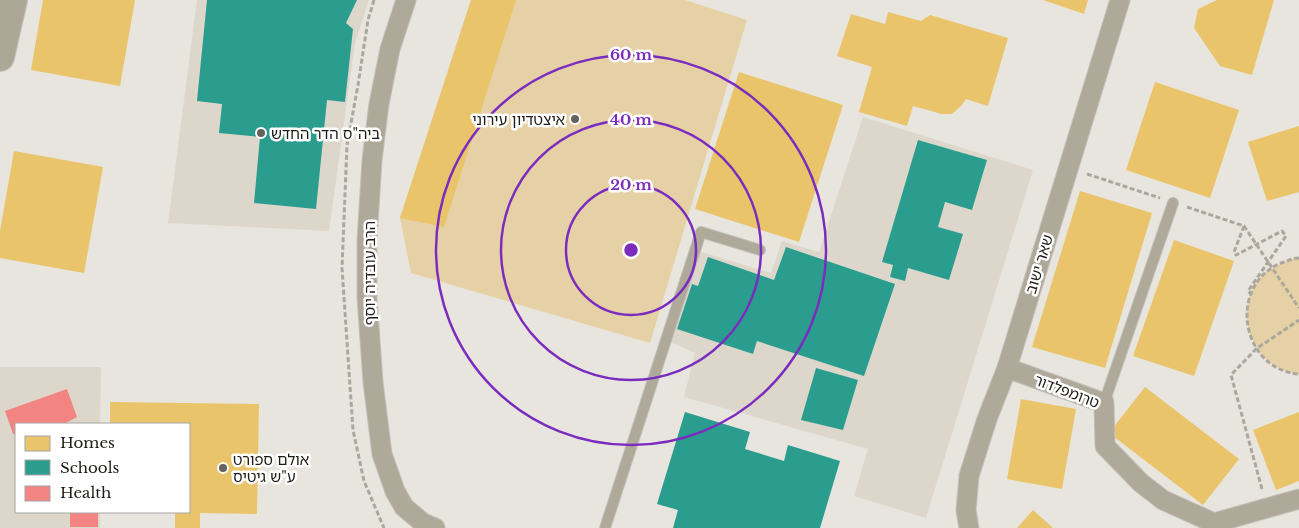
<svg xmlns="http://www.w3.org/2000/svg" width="1299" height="528" font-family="'Libre Baskerville','Noto Sans Hebrew',serif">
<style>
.built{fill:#ddd7cb}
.green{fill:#e6d1a6}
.homes{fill:#e9c46a}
.schools{fill:#2a9d8f}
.health{fill:#f28482}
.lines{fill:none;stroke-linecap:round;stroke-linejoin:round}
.service-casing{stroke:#c3c0bb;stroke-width:12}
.minor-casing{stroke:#c3c0bb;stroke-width:21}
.secondary-casing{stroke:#c3c0bb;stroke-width:30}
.path{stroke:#aca79d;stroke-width:3;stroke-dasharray:5 2.5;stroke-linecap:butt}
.service{stroke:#afa99a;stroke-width:10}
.minor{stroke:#afa99a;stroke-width:19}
.secondary{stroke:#ada798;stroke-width:28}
.ring{fill:none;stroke:#7b2cbf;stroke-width:2.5}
.poi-dot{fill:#65625d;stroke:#fff;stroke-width:2}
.labels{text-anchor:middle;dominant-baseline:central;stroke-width:5;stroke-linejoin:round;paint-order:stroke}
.poi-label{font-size:15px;fill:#1e1c18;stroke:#fff;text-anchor:start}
.street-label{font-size:15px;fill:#1e1c18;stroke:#fff}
.centre{fill:#7b2cbf;stroke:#fff;stroke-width:2.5}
.ring-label{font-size:15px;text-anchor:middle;font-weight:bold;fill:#7b2cbf;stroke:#fff;stroke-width:5;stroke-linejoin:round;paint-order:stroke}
</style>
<rect width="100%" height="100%" fill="#e8e5de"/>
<!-- built -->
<g class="built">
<path d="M197,0H369L355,43L329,231L168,223Z"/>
<path d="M863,117L1033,170L926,518L854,496L868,449L684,397L695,353L670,342L698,251L771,273L782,241L819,252Z"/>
<path d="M0,367H101L100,424H16V512H100V528H0Z"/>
</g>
<!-- green -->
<g class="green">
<path d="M471,0H685L747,20L650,343L411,273L400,218Z"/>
<path d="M1296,258H1299V374C1254,370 1230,313 1260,278C1270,267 1282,262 1296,258Z"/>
</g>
<!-- homes -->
<g class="homes">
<path d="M43,0H135L120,86L31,70Z"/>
<path d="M471,0H516L444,227L400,218Z"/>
<path d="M1043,0H1088L1084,14Z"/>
<path d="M1217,0H1274L1252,75L1220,66L1194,28L1198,9Z"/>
<path d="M888,12L921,21L930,15L1008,38L988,106L966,99L961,106L952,114H942L913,106L907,126L859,112L872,67L837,56L851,14L885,24Z"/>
<path d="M739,72L843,105L799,242L695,209Z"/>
<path d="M1155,82L1239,110L1210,198L1126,170Z"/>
<path d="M1299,126V192L1267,201L1248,142Z"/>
<path d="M14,151L103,167L84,273L0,258V231Z"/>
<path d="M1080,191L1152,213L1105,368L1032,347Z"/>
<path d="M1174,240L1234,261L1194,376L1133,356Z"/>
<path d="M1145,387L1239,459L1203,505L1109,433Z"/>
<path d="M1021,399L1076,409L1062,489L1007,479Z"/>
<path d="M110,402L259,404L257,514L200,513V528H175V512H189V424H110Z"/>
<path d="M1299,412V481L1276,490L1253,430Z"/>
<path d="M1033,510L1053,528H1017Z"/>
</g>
<!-- schools -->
<g class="schools">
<path d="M207,0H357L346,23L353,29L345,102L327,100L316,209L254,203L260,137L219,133L222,104L197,101Z"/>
<path d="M918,140L987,160L972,210L945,202L938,227L963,234L949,280L908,268L905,281L890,277L893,265L882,262Z"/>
<path d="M786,247L895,284L864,376L757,341L753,354L677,329L692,284L698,286L708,257L774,280Z"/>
<path d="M816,368L858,380L843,430L801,420Z"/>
<path d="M685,412L750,432L745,449L784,461L788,445L840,461L820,528H673L678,510L657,504Z"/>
</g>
<!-- health -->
<g class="health">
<path d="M67,389L77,417L64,424H16V434H13L5,411Z"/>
<rect x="70" y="512" width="28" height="15"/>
</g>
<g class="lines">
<defs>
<g id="service">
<path d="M1104,403L1173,203"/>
<path d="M605,528L701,232L760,250"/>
</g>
<g id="minor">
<path d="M406,0L390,49L379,104L372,160L367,240V298L373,382L382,454L395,491L404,507L423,523L435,528"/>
<path d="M1007,368L1104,403L1105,446L1141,483L1163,500L1214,523L1299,499"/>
<path d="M969,528L966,510L969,476L987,419L1007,368L1120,0"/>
</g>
<path id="secondary" d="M0,57L13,0"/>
</defs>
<!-- service casing -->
<use href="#service" class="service-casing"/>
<!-- minor casing -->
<use href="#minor" class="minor-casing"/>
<!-- secondary casing -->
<use href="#secondary" class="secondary-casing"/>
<!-- path -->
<g class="path">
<path d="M374,0L368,20L358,85L347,145L342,268L353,430L364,481L384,528"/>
<path d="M1087,174L1160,198"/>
<path d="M1187,207L1244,226L1299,308"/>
<path d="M1244,226L1234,252L1236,255L1282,231L1286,236L1248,291L1251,294"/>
<path d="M1299,258C1294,258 1289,260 1284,262C1227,282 1239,369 1299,374"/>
<path d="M1262,489L1231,375L1256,349L1299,320"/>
</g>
<!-- service -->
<use href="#service" class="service"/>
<!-- minor -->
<use href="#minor" class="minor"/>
<!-- secondary -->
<use href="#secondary" class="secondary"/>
</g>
<!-- distance rings -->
<g class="ring">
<circle cx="631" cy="250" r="65"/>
<circle cx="631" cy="250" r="130"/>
<circle cx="631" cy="250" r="195"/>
</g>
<!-- markers -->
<g class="poi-dot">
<circle cx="575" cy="119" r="5"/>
<circle cx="261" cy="133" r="5"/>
<circle cx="223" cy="468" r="5"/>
</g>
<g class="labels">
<!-- poi labels -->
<g class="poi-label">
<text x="565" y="119" text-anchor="end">איצטדיון עירוני</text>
<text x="271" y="133">ביה"ס הדר החדש</text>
<text x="233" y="459">אולם ספורט<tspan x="233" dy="17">ע"ש גיטיס</tspan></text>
</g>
<!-- street labels -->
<g class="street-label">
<text transform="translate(1039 264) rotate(-73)">שאר ישוב</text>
<text transform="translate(369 273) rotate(-90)">הרב עובדיה יוסף</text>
<text transform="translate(1067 391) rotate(21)">טרומפלדור</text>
</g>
</g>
<circle cx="631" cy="250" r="8" class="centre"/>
<g class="ring-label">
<text x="631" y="60">60 m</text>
<text x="631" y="125">40 m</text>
<text x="631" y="190">20 m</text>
</g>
<!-- legend -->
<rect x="15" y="423" width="175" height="90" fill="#ffffff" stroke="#a5a4a3"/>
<rect x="25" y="436" width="25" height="15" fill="#e9c46a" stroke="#a5a4a3"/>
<text x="60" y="448" font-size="15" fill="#1e1c18">Homes</text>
<rect x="25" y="460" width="25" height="15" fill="#2a9d8f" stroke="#a5a4a3"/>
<text x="60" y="473" font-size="15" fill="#1e1c18">Schools</text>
<rect x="25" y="486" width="25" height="15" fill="#f28482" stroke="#a5a4a3"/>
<text x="60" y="498" font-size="15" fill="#1e1c18">Health</text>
</svg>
